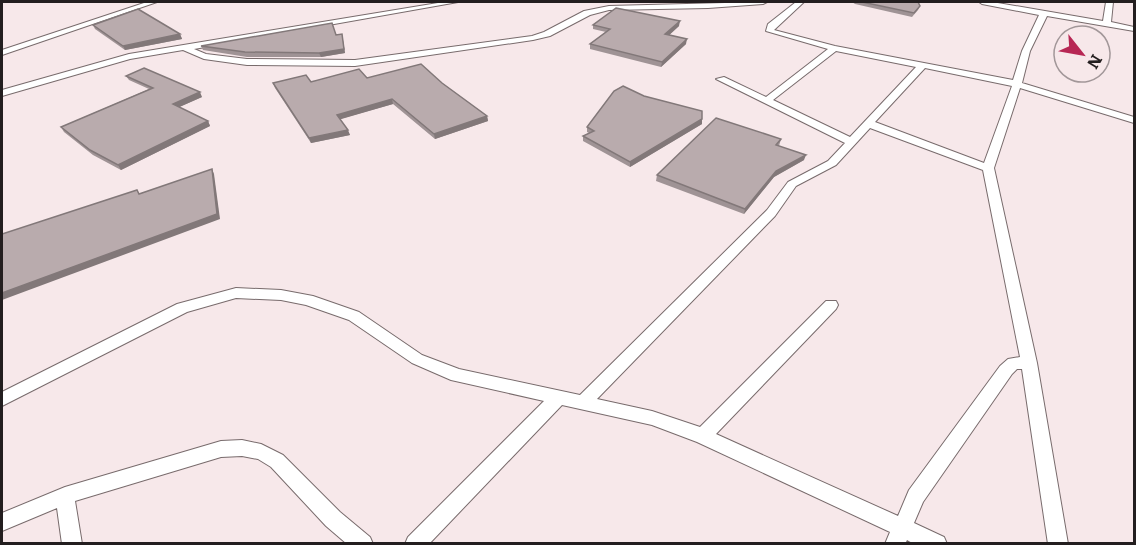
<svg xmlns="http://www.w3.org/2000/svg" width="1136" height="545" font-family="Literata,serif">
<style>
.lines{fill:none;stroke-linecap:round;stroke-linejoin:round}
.minor-casing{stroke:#786b6c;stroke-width:2}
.minor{fill:#fff;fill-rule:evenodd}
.wall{fill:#9f9395}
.shaded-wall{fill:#827879}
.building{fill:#b9abad;stroke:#827879;stroke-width:1.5}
</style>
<rect width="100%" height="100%" fill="#f7e8ea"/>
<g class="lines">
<defs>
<g id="minor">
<path d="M147,2H157L2,55V50Z"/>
<path d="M444,2H458L194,49L206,54L247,59L355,60L532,36L544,32L584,11L609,6L767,2L763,4L708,8L609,10L590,15L550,36L533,40L355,66L247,65L204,59L183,50L130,59L2,96V90L129,54Z"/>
<path d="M796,2H804L774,30L835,46L1013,80L1022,51L1039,15L982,4L979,2H992L1103,21L1106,2H1113L1111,22L1134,27V31L1047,16L1030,51L1022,83L1134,117V123L1020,88L994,168L1037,363L1068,544H1048L1022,369H1017L1012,374L923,502L914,523L944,537L947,544H914L907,540L905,544H885L890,532L697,442L652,425L562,405L429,544H405L408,537L544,401L451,380L412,363L349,320L306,305L281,300L236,298L187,312L2,406V392L177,304L236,288L281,290L313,296L359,312L422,355L459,369L580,395L767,210L788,182L828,161L845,143L716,79L724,77L766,97L828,49L766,31L768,24ZM836,51L916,67L850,137L773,100ZM925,68L1012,86L984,163L875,122ZM870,128L983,170L1020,357L1008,359L1000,366L909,490L898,516L716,434L836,309L838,305L836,301H826L700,427L652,411L597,399L775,216L796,186L836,165Z"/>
<path d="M242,440L261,444L283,455L340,512L370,537L373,544H347L326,526L271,467L258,459L242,456L221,457L75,501L82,544H62L57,508L2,531V513L65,487L221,441Z"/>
</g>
</defs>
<!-- minor casing -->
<use href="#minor" class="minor-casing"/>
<!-- minor -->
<use href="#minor" class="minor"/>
</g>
<!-- wall -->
<g class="wall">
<path d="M852,2H918L920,6L918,10L912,17L855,4Z"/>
<path d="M93,25L180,34L182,39L125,50L95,29Z"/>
<path d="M593,25L679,26L669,35L686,44L661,67L590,49V44L606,32L593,29Z"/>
<path d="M342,34L345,53L321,57H247L203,50L201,46Z"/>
<path d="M126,76L202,97L179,107L208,121L210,126L121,170L93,155L64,132L61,127L149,89L129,80Z"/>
<path d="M367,78L442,83L487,116L488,121L435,139L393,104L340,119L350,135L311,143L275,88L273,83Z"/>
<path d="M644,96L702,119V124L630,167L583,141V136L589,133L587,132V127Z"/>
<path d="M781,139L779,146L804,160L774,177L744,214L656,181L657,175Z"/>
</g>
<!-- shaded-wall -->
<g class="shaded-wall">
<path d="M680,21L679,26L665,39V34Z"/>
<path d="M180,34L182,39L125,50L123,46Z"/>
<path d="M342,34L345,53L321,57L319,53Z"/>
<path d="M687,39L686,44L661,67L662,62Z"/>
<path d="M200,92L202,97L175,109L173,104Z"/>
<path d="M392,99L393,104L338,120L337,115Z"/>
<path d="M487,116L488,121L435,139L434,134Z"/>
<path d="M702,119V124L630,167V162Z"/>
<path d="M208,121L210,126L121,170L118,165Z"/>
<path d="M348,130L350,135L311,143L309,138Z"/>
<path d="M806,155L804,160L774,177L744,214L745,209L776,171Z"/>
<path d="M212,169L214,174L220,219L2,300V293Z"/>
</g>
<!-- building -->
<g class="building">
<path d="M862,2H918L920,6L914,13Z"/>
<path d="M616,8L680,21L665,34L687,39L662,62L590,44L610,29L593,25Z"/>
<path d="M138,9L180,34L123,46L93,25Z"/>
<path d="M332,23L336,35L342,34L344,49L319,53L245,52L201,46Z"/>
<path d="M421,64L442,83L487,116L434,134L392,99L337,115L348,130L309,138L273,83L306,75L311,82L359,69L367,78Z"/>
<path d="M144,68L200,92L173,104L208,121L118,165L90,150L61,127L153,88L126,76Z"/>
<path d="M623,86L644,96L702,111V119L630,162L583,136L594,131L587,127L614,91Z"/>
<path d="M716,118L781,139L776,145L806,155L776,171L745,209L657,175Z"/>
<path d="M212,169L217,214L2,293V234L137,190L139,194Z"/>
</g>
<!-- border -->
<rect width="1136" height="545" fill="none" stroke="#231e1f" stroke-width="6"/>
<!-- north arrow -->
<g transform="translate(1082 54) rotate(121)"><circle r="28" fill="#f7e8ea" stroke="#a29799" stroke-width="1.5"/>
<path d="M0-4.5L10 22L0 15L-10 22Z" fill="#b72754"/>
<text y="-9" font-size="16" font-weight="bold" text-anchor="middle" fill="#231e1f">N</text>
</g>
</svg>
